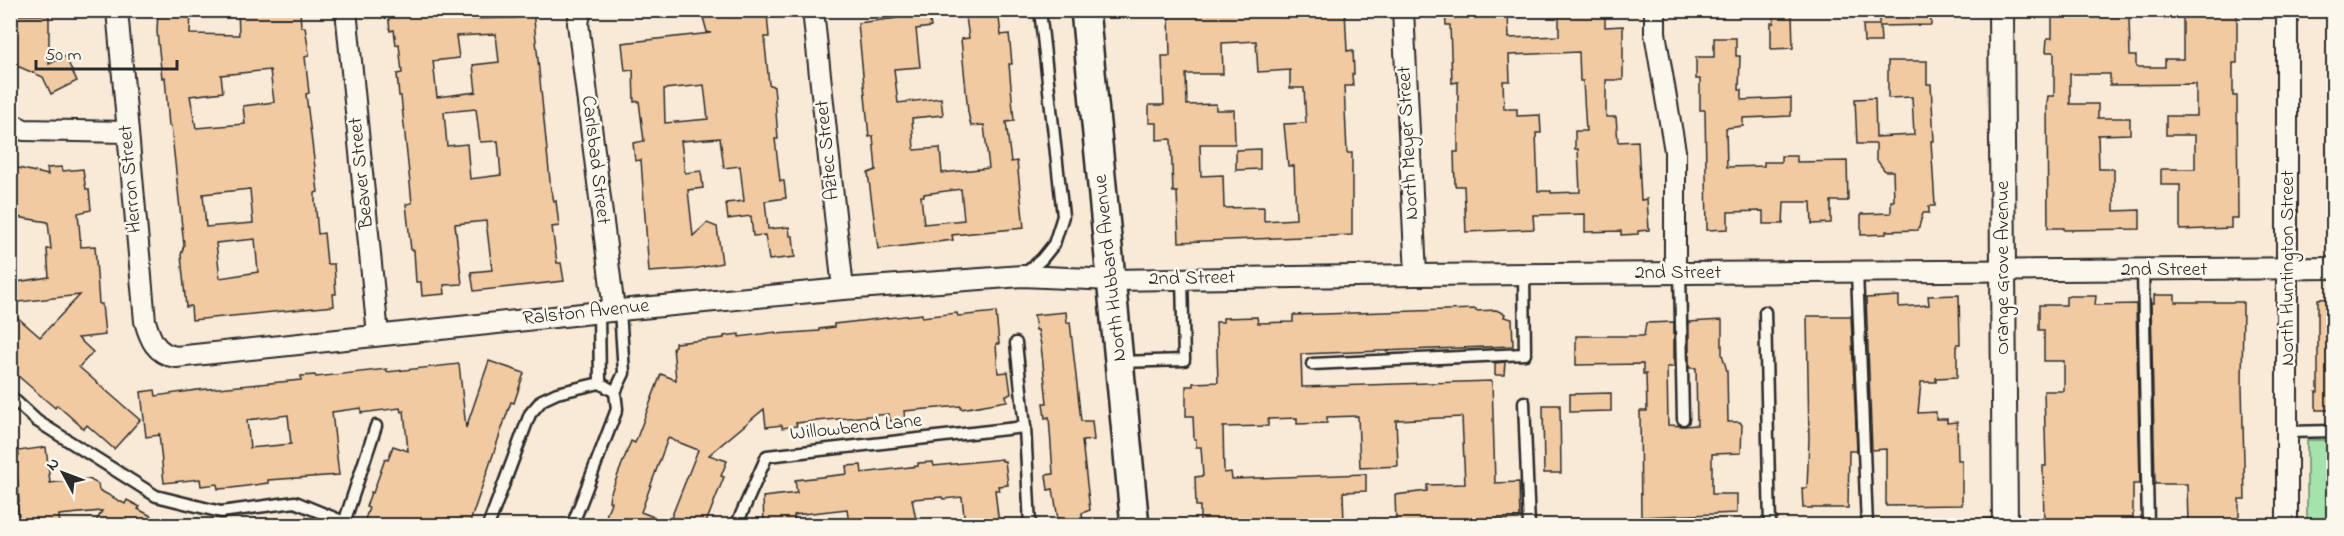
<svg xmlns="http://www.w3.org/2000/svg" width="2344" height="536" font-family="'Indie Flower',sans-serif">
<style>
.green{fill:#a4e4ac;stroke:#68886c;stroke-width:1.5}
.building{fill:#f2caa2;stroke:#2b2b2b;stroke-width:1.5;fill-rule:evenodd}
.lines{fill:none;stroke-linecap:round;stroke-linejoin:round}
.service-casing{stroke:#2b2b2b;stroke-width:15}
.minor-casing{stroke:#2b2b2b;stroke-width:24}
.tertiary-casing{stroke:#2b2b2b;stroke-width:28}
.secondary-casing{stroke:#2b2b2b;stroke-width:32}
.service{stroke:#fbf7ec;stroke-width:10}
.minor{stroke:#fbf7ec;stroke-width:20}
.tertiary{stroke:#fbf7ec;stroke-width:24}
.secondary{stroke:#fbf7ec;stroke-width:27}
.labels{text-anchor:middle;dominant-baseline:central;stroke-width:5;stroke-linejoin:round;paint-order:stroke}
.street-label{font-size:20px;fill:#2b2b2b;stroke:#fbf7ec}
</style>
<rect width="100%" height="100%" fill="#f8ead6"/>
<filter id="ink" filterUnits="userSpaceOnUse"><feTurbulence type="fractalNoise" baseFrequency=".0167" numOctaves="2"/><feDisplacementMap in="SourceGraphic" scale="12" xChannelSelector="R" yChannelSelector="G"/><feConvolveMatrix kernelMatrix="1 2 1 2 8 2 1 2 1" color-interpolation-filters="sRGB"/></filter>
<g filter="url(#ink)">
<!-- green -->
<rect class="green" x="2307" y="440" width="26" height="85"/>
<!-- building -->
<g class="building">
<path d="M158,10H191L190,34L239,35L238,10H300L301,27H305L309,53L308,56L305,57L309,93L306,94L318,192L315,193V200L318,234L324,233L327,264H334L336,294H333L334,306L192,320L191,306L186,307L181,255L184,245L171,126H169L165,77L162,78L157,32ZM270,70L274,102L243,106L245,124L196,128L190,96L223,92L221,75ZM250,189L253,223L206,227L203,194ZM255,239L258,272L220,278L216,243Z"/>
<path d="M397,10H457L456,19L515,18V10H533L551,191H552L554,202L556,201L559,226L552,227L557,263H561L564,281L474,291L471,272L492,270L486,221L455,224L462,284L444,285L445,294L422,296L421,282H416L414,250H411L406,204L412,203L401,96H399L397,74L402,73L399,44L396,45L394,30L390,31L388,12ZM496,34L499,62L473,65L476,92L437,97L433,61L459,58L456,36ZM476,109L480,142L498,141L501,175L470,179L467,144L447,146L444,112Z"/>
<path d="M701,10H729L731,17L767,14L769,37H765V45L769,84L774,87L775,98L778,139H775L780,181H784L786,198L765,201L768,229L789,227L790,236H793L795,257L769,260L765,235L753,236L751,216L728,219L726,203L744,201L740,166L724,168L720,138L681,141L685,173L701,171L703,188L688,190L693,236L707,223L717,227L722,263L693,269L649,272L641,160L635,161L633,143L644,141L639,101L634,102L633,70L625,71L622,43L711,33L707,32ZM704,85L708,119L665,123L664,89Z"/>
<path d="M896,10H928L931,27L916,29L920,67L894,69L898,103L941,98L943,115L912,118L914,150L940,148L942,173L989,168L984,125L971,126L968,112L961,39L969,38L965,10H998L1001,35L1009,34L1010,43L1012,64H1009L1014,121L1006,122L1011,162L1017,161L1024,228L952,235L953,240L878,249L868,173L876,170L873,136L869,137L858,23L897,18ZM961,189L964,220L924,224L921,196H924V194Z"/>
<path d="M1174,10H1345L1347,51L1353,50L1354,74H1352L1353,86H1344L1347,153H1352V235L1179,242L1177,192H1173L1171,139L1157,140V123H1149V105H1164L1162,56H1170L1169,15H1174ZM1256,41L1258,72L1290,70V88H1304L1306,123L1284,124L1288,166H1294L1296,219L1264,221V207L1224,208L1223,175L1201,176L1200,144H1235L1234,110H1216V104L1187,105L1186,74H1223L1222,43Z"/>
<path d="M1445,10H1488V14H1508L1509,38L1559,36V10H1605V27L1623,26V80H1606V117H1616L1618,142L1638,141L1641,200L1647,199L1649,230L1638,231V234L1621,235V231L1585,232V214L1533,215L1534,229L1466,232L1464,186H1455L1454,152H1458V82L1452,83L1450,25H1446ZM1579,52L1580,81H1583L1586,131H1575V149H1578L1580,192L1551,193V191H1538L1536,133H1541L1540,115L1517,116V109H1504L1503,81H1510L1509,55Z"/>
<path d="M1879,10H1931V25L1880,26L1881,42H1864L1863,25H1879Z"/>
<path d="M2052,10H2090V17L2129,16L2130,56H2136V67H2165V59H2183V10H2237V63H2233V96H2237L2238,218H2231V228L2180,230V185H2161V169H2195V135H2166V116H2196V84L2110,85V74H2070V104H2098V118H2130V134L2098,135L2099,169H2114V211L2140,210V229L2064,230V228H2048L2047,103L2048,96H2054V52H2046L2047,38H2052Z"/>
<path d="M1774,14H1792L1793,48L1771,49V23H1774Z"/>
<path d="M10,15H49V64L65,56L77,81L51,94L43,77L10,63Z"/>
<path d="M1714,38H1736V56H1740L1739,90H1742V100L1791,98V116L1743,118V126L1726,128L1727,167L1764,166V162H1781V156H1797V162L1847,161L1848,201H1831V223L1812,224L1811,202H1784L1783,224H1763V211L1728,212V229L1707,230L1705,110H1700V79H1696V57H1714Z"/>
<path d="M1888,61H1927V84H1931L1934,141H1931L1935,206H1929V213H1923L1918,230L1886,231V234L1861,235V214L1891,213V201H1894L1893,171H1885L1876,159V144H1857L1855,99L1875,98L1876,137L1914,135L1912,97L1888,98Z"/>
<path d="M1260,149V169L1236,170V150Z"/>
<path d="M10,166L48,175L47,168L62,167L63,171L83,169L85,184L86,189H89L91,210L78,213L81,247L95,246L99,304H102L105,335L78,338L93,352L79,367L140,420L114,449L87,425L84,429L57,405L55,408L10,369V311L40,337L80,295L10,303V283L49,277L47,249H51L48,222L10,216Z"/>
<path d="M1959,295L1960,344H1957V377L1936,378V382H1921L1918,413L1936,412V419H1947V423L1957,422L1958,460H1962V505L1886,506V449L1872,450L1866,298L1899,296V307L1929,305L1928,296Z"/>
<path d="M2154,295H2175V302H2243L2242,388L2245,499H2239V521H2237V525H2188L2187,484H2155L2151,303H2154Z"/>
<path d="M2070,296H2096L2095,305L2136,304L2140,484H2133V525H2044L2043,466H2046L2044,391H2064V361H2044V330H2039V305H2066V297Z"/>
<path d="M2334,298V410H2316V392H2318V299Z"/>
<path d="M1476,309V311L1496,310L1505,314L1504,317L1512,319L1513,346L1301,354L1302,387L1492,381L1495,483L1519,482L1520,519L1396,523L1395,495L1427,491V485L1465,484L1462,417L1396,420L1398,466L1360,468L1358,416L1327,417V423L1297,424V418L1268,419V426L1223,427L1224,473L1231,472L1232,479L1366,474V491L1343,492L1344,525H1200V506H1196L1195,477L1203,476L1201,447H1196V439H1194L1193,416H1186V386H1193V383L1218,382L1216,322H1223V318L1257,317L1258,323L1293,322V315Z"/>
<path d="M996,312L999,344H996L998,373L1008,372L1011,394L1006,395L1007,401L961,409V406L904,411L905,420L890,421L889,414L796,423L797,426L782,428V425L766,427L764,409L709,455L727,461L721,476L724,477L705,525H603L611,502L609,501L610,495L631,441L635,443L661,374L676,380L673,347L675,346V343L724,338V336L739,334V337L776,332V334L819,331V329L834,327V324L922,314V317L957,313L958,316ZM668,438L698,450L669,523L641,512Z"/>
<path d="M1066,312L1067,323L1070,322L1081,421H1092L1094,440L1082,441L1090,510L1082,513L1083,522L1059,525L1053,489L1048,490L1046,475L1053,474L1052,459L1049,417L1045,418L1043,403H1047L1041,345L1038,330H1036L1034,315Z"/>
<path d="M1807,316H1851L1857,451H1849L1848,508H1803L1802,488H1807L1809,439Z"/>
<path d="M1722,320V354L1727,371L1728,422H1740L1742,425L1741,453L1712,454V494H1737V513L1641,517L1640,411H1647L1646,374H1643V364L1576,365V336H1644L1646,323L1674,322V367H1667L1668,425L1684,426L1697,425L1696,368H1689V322Z"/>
<path d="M489,361L524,373L514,403L511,402L469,525H422L401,519L399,525H363L369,508L366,507L371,492L373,493L385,459L388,460L393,446L408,451L404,411L401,412L400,408L361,413V408L332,412L339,475L268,480V483L232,488L218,489L217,484L201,486L200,479L164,483L159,433L160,435L146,437L141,392L155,390L156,396L197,390L301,380V376L315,375L316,377L387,369V372L459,364L466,428ZM288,415L291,444L250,448L247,420Z"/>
<path d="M1505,362L1504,375H1495V363Z"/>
<path d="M1611,393V411L1570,412V394Z"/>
<path d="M1543,405H1560L1561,473H1544Z"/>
<path d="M46,447L50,483L89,479L98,484L99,490L125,504L127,500L140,507L138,509L168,525H94L102,511L59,515L60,525H23L22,518H19L17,503L19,502L16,455H19L18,451Z"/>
<path d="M1002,459V461H1005L1008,485L998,486L999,490H995L999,525H965L962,497L943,499L942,497L912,499L917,525H849L847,509L794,515L795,525H764L763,497L797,493L795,480L847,474L846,466L861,465L862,473L918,466V463L933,462L934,466Z"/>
</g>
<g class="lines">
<defs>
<g id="service">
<path d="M2143,270L2148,526"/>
<path d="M1857,272L1867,526"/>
<path d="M1680,273L1683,419"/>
<path d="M1022,276L1042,259L1054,244L1063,216L1040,10"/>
<path d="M599,312L600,383"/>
<path d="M1765,312L1770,526"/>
<path d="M1016,343L1025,427L1030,526"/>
<path d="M1121,362L1184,360L1182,279"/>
<path d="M1312,364L1525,354L1524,274"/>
<path d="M615,392L624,373L620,310"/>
<path d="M10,396L37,421L156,496L221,512L295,502L344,522"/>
<path d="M1524,402L1529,526"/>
<path d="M2287,432L2334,431"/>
<path d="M343,526L376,426"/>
<path d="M488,526L530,414L542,400L557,393L600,383L615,392L617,409L572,526"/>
<path d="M736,526L767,456L1025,427"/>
<path d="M1977,526L2005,524"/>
</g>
<g id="minor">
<path d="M117,10L145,321C150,339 156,354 176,357L620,310L843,289L1022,276L1113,280L1416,275L2334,268"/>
<path d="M346,10L378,335"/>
<path d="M581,10L578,23L614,310"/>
<path d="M813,10L843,289"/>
<path d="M1403,10L1416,275"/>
<path d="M1655,10V33L1675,151V273"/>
<path d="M2287,10V526"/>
<path d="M10,123L24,130L127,132"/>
</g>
<path id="tertiary" d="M2001,10L2005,526"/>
<path id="secondary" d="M1085,10L1135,526"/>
</defs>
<!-- service casing -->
<use href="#service" class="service-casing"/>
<!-- minor casing -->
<use href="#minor" class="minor-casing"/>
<!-- tertiary casing -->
<use href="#tertiary" class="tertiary-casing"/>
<!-- secondary casing -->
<use href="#secondary" class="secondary-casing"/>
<!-- service -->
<use href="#service" class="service"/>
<!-- minor -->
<use href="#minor" class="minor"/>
<!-- tertiary -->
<use href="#tertiary" class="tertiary"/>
<!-- secondary -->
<use href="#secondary" class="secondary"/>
</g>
</g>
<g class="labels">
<!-- street labels -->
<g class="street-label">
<text transform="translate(1409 143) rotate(-93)">North Meyer Street</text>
<text transform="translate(828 150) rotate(-96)">Aztec Street</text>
<text transform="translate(595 160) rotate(83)">Carlsbad Street</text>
<text transform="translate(362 173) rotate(-96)">Beaver Street</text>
<text transform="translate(131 179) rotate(-95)">Herron Street</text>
<text transform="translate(1111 268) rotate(-96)">North Hubbard Avenue</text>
<text transform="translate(2003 268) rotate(-90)">Orange Grove Avenue</text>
<text transform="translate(2288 268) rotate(-90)">North Huntington Street</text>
<text x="2164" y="270">2nd Street</text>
<text x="1678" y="273">2nd Street</text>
<text transform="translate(1192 279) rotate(-1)">2nd Street</text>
<text transform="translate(586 313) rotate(-6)">Ralston Avenue</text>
<text transform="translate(856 428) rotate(-6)">Willowbend Lane</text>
</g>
</g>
<!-- margin -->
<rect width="2344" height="536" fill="none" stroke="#fbf7ec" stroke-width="36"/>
<rect x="18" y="18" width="2308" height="500" fill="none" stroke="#2b2b2b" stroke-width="2" filter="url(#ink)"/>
<!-- north arrow -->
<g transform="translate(63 473) rotate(311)" stroke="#fbf7ec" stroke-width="4.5" paint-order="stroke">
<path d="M0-4.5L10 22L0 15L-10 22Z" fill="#2b2b2b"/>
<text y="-9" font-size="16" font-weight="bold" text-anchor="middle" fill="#2b2b2b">N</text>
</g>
<!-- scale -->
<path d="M36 60v9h141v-9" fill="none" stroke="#2b2b2b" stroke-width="3"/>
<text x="45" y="60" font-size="18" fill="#2b2b2b" stroke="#fbf7ec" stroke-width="4.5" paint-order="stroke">50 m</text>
</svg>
